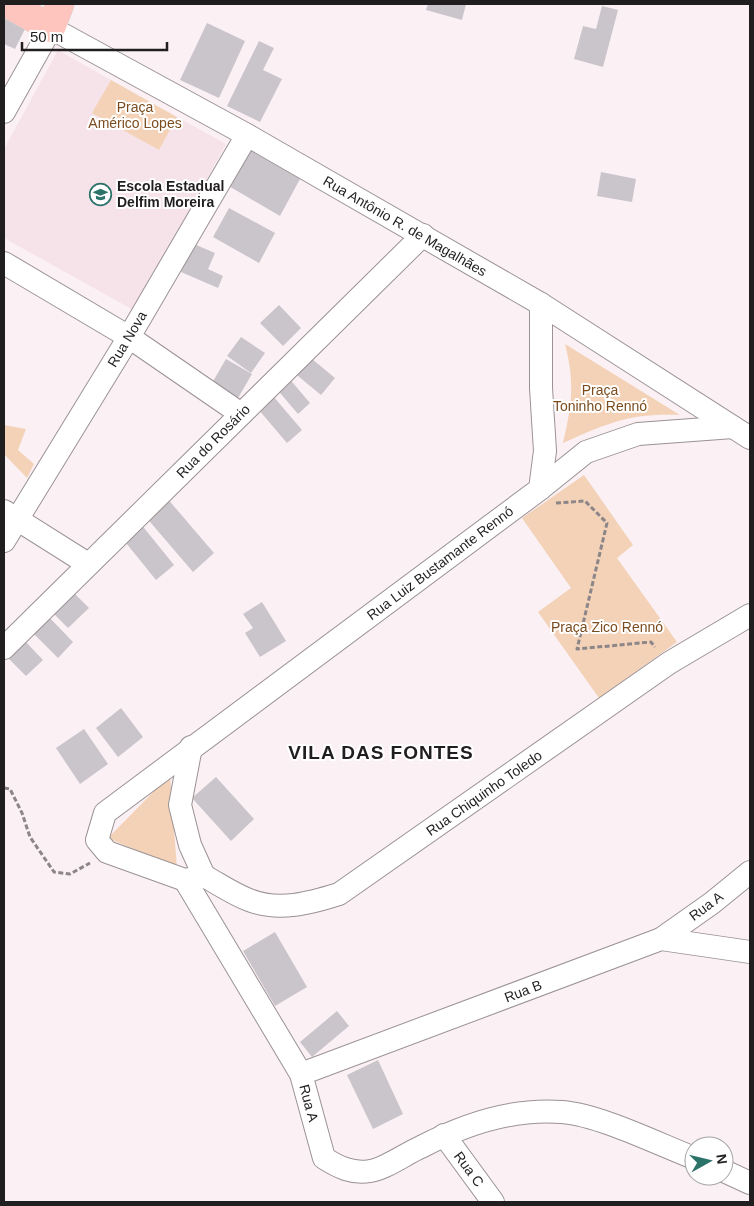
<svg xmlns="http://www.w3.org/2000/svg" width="754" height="1206" font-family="Helvetica,sans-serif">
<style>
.built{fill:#f6e3ea}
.green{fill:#f3d2b7}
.building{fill:#cac4cb}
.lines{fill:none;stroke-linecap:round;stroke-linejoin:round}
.minor-casing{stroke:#9b9295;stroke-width:24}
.major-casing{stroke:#d3d2d2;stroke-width:29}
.path{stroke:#8d8689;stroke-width:3;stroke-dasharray:5 2.5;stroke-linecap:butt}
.minor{stroke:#fff;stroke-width:22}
.major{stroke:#fec5be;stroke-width:28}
.labels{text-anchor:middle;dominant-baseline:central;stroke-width:4;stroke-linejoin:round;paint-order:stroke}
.park-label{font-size:14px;fill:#7a4c1f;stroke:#fff}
.poi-label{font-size:14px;font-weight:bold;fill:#211e1f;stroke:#fff;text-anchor:start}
.street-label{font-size:14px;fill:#211e1f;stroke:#fff}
.district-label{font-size:19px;font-weight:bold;letter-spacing:1px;fill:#211e1f;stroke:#fff}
</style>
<rect width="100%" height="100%" fill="#fbf1f5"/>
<!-- built -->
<path class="built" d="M58,50L111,80L93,113L159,150L177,117L226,144L135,311L4,238V149Z"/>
<!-- green -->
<g class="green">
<path d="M111,80L177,117L159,150L92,113Z"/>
<path d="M565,344L680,415C630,413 608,423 563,443C572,404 575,384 565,344Z"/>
<path d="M4,425L26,429L18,450L34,464L27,478L4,454Z"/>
<path d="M584,475L633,545L617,558L677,642L599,698L538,612L571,588L522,518Z"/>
<path d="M170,775L177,869L108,838Z"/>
</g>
<!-- building -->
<g class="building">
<path d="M428,4H466L462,20L426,10Z"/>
<path d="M602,6L618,10L603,67L574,59L583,26L596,29Z"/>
<path d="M4,14L27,25L15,49L4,44Z"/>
<path d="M207,23L245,41L219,98L180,80Z"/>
<path d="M259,41L274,48L263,70L282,79L260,122L227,106Z"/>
<path d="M248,149L300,179L280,216L227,185Z"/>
<path d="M601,172L636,179L632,202L597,196Z"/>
<path d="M229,208L275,233L259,263L213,237Z"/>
<path d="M194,244L215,253L208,269L223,276L218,288L181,272Z"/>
<path d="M279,305L301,328L283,346L260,323Z"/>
<path d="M241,337L265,353L251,373L227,356Z"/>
<path d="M306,354L335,378L321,395L292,371Z"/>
<path d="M226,359L252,374L238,398L212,383Z"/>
<path d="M287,376L310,403L298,414L275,387Z"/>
<path d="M273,396L302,430L287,443L258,409Z"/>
<path d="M166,497L214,553L193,572L145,516Z"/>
<path d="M140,523L174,565L156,580L122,538Z"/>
<path d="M71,590L89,608L68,628L51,611Z"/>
<path d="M262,602L286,641L260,657L245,633L253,628L243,614Z"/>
<path d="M46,614L73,642L58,658L30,630Z"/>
<path d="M24,640L43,660L26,676L7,657Z"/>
<path d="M121,708L143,737L118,757L96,728Z"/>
<path d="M84,729L108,764L80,784L56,748Z"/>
<path d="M216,777L254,819L231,841L192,798Z"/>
<path d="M275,932L307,987L275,1006L243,951Z"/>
<path d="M337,1011L349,1026L312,1057L300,1042Z"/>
<path d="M378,1060L403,1114L373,1129L347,1075Z"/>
</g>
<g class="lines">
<defs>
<g id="minor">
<path d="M4,112L51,28L247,135L541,304L750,438"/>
<path d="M4,263L129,337L241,414"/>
<path d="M540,489L586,452L638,434L733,427"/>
<path d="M4,511L88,564"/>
<path d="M4,541L129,337L247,135"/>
<path d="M4,648L423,235"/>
<path d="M191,747L180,805L190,845L204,876"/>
<path d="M204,876L185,880L107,852L97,840L105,813L540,489L545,451L541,388V304"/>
<path d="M204,876C219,884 233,894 249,900C279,912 310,903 339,894L669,663L750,615"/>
<path d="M185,880L301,1074L324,1158C338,1167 352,1174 370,1171C383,1170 407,1153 421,1147C463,1125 513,1108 562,1112C600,1115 658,1144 694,1158"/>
<path d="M661,939L712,903L750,872"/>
<path d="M301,1074L661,939L750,952"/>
<path d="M444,1135L493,1202"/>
<path d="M724,1171L750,1183"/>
</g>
<path id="major" d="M8,4L51,28L60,4"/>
</defs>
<!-- minor casing -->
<use href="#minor" class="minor-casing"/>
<!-- major casing -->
<use href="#major" class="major-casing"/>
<!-- path -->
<g class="path">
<path d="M556,503L585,501L607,523L577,649L651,642L655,647"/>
<path d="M4,788L10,789L22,813L30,837L54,872L70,874L90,863"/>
</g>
<!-- minor -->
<use href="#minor" class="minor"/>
<!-- major -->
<use href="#major" class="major"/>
</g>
<!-- icons -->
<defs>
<symbol id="school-ring" viewBox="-11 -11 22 22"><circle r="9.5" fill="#fff" stroke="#2b7269" stroke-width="1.5"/><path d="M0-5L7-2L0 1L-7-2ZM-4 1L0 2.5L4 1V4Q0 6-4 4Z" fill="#2b7269"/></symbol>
</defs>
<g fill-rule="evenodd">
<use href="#school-ring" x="88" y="182" width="25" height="25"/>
</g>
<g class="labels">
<!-- park labels -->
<g class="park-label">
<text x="135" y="107">Praça<tspan x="135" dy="16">Américo Lopes</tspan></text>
<text x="600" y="390">Praça<tspan x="600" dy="16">Toninho Rennó</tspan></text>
<text x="607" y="627">Praça Zico Rennó</text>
</g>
<!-- poi labels -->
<g class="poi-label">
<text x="117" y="186">Escola Estadual<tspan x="117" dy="16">Delfim Moreira</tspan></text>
</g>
<!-- street labels -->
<g class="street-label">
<text transform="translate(405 226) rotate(30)">Rua Antônio R. de Magalhães</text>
<text transform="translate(127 339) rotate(-59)">Rua Nova</text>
<text transform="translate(213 441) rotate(-45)">Rua do Rosário</text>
<text transform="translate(440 563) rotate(-37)">Rua Luiz Bustamante Rennó</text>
<text transform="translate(484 793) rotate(-35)">Rua Chiquinho Toledo</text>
<text transform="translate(706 906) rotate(-37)">Rua A</text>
<text transform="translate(523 991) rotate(-21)">Rua B</text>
<text transform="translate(309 1103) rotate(75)">Rua A</text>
<text transform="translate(469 1169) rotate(54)">Rua C</text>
</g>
<!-- district labels -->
<g class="district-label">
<text x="381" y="752">VILA DAS FONTES</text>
</g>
</g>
<!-- border -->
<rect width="754" height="1206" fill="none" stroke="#211e1f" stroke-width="10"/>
<!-- north arrow -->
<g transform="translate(709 1161) rotate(82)"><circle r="24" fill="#ffffff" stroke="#a6a5a5"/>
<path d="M0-4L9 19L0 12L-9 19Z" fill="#2b7269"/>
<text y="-8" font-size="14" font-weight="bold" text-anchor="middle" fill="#211e1f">N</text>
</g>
<!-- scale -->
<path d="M22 42v8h145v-8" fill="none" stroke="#211e1f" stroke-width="2.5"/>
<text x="30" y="42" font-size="15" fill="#211e1f" stroke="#ffffff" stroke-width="4" paint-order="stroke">50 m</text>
</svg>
